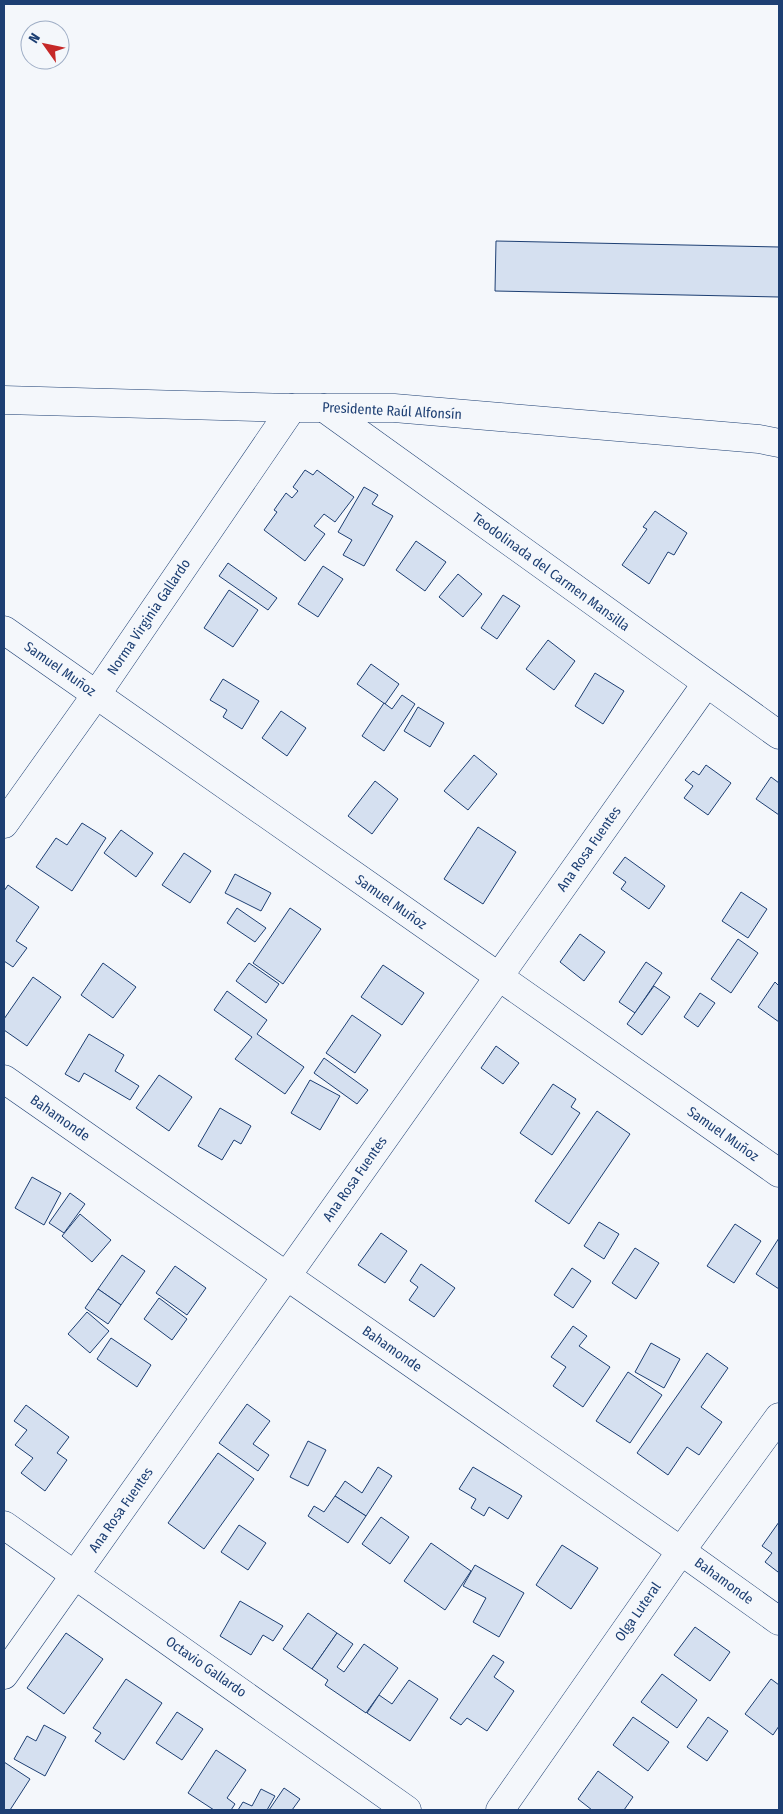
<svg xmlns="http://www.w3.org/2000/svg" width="783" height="1814" font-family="'Fira Sans Condensed',sans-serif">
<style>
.building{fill:#d5e0f0;stroke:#1d3f73}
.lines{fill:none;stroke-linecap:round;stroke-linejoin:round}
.minor-casing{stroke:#1d3f73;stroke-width:29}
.minor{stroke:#f4f7fb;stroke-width:28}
.labels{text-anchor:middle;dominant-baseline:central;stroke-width:4;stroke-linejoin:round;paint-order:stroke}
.street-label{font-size:14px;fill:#1d3f73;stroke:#f4f7fb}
</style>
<rect width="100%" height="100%" fill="#f4f7fb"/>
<!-- building -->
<g class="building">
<path d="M496,241L779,247V297L495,291Z"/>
<path d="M305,470L313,475L317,470L354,497L335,522L324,514L314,526L325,534L305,561L264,530L277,512L274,510L286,493L292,498L298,491L293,487Z"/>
<path d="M364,487L378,495L372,504L393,516L364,566L343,555L352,540L338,532Z"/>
<path d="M655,511L687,533L674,555L668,552L649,584L622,565L647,529L643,527Z"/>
<path d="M416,541L446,562L425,591L396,570Z"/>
<path d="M228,563L277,598L268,610L219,576Z"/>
<path d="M323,566L343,579L318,617L298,604Z"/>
<path d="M458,574L482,594L463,617L439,597Z"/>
<path d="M229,590L258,610L233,647L204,628Z"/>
<path d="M503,595L520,606L497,639L481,628Z"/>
<path d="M548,640L575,661L554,690L526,669Z"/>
<path d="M371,664L399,684L385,704L357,684Z"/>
<path d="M595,673L624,691L603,724L575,706Z"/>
<path d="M223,679L259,701L242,729L223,717L227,710L210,700Z"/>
<path d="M402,695L415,704L384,751L362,736L384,703L392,709Z"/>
<path d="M418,707L444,723L430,747L404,731Z"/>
<path d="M281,711L306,728L287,756L262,738Z"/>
<path d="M474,755L497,774L468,810L444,791Z"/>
<path d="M706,765L731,783L708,815L684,798L693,786L685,780L693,771L699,775Z"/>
<path d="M771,777L779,783V815L756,799Z"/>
<path d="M375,781L398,799L372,834L348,816Z"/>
<path d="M82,823L106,838L72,891L36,867L56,838L67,845Z"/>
<path d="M478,827L516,852L483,904L444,879Z"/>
<path d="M121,830L153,853L136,877L104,853Z"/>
<path d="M184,853L211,871L190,903L162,885Z"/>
<path d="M625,857L665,886L649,909L621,889L626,882L613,873Z"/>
<path d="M235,874L271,893L261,911L225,893Z"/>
<path d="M8,885L39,907L16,941L27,948L13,967L4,961V891Z"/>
<path d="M741,892L767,909L748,938L722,921Z"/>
<path d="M237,908L266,928L255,942L227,923Z"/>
<path d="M290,908L321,929L283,984L253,963Z"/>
<path d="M580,934L605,952L584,981L560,962Z"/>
<path d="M738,939L758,953L731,993L711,979Z"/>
<path d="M646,962L662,973L635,1013L619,1002Z"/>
<path d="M103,963L136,987L113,1018L81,995Z"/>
<path d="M249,963L279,984L266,1003L236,981Z"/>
<path d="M383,965L424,993L402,1025L361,997Z"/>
<path d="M33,977L61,997L27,1046L4,1030V1019Z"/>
<path d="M775,982L779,986V1022L758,1007Z"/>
<path d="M654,986L670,997L642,1035L627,1024Z"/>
<path d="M227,991L267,1020L257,1034L304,1067L285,1094L235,1059L252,1037L214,1010Z"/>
<path d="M700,993L715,1003L698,1027L684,1017Z"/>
<path d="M352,1015L381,1035L355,1073L326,1053Z"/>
<path d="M89,1034L124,1055L115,1071L139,1086L130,1100L84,1073L79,1082L65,1074Z"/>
<path d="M496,1046L519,1063L503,1084L481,1068Z"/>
<path d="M324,1058L368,1090L357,1104L314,1073Z"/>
<path d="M159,1075L192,1097L169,1131L136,1108Z"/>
<path d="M310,1080L340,1096L320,1130L291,1113Z"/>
<path d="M553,1084L576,1099L571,1107L580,1113L552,1155L520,1133Z"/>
<path d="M220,1108L251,1126L241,1144L234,1140L222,1160L198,1146Z"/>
<path d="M597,1111L630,1134L569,1224L535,1201Z"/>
<path d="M32,1177L61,1193L44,1225L15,1208Z"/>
<path d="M70,1193L85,1204L64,1233L49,1223Z"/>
<path d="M80,1214L111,1240L92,1262L62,1236Z"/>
<path d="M599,1222L619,1234L604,1259L584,1246Z"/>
<path d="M735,1224L761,1241L734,1283L707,1266Z"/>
<path d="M381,1233L407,1251L385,1283L358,1265Z"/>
<path d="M779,1238V1289L756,1274Z"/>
<path d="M635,1248L659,1263L636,1299L612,1283Z"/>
<path d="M122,1255L145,1271L121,1305L98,1289Z"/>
<path d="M421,1264L455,1288L434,1317L409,1300L418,1287L410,1281Z"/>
<path d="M175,1266L206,1288L187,1315L156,1293Z"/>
<path d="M572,1268L591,1281L573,1308L554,1295Z"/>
<path d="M98,1289L121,1305L108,1324L85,1308Z"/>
<path d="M159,1298L187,1319L172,1340L144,1319Z"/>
<path d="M87,1312L109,1331L90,1353L68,1334Z"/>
<path d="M573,1326L587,1336L579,1346L610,1367L583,1407L553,1386L566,1367L551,1357Z"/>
<path d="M111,1338L151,1365L137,1387L97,1359Z"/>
<path d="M651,1343L680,1359L664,1388L635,1372Z"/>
<path d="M707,1353L728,1368L701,1407L722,1422L699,1455L687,1447L668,1475L637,1453Z"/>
<path d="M628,1372L662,1395L630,1443L596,1421Z"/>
<path d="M247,1404L270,1421L253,1444L269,1455L258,1471L219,1443Z"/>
<path d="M26,1405L69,1437L57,1453L67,1460L45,1491L21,1473L33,1458L15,1445L27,1430L14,1421Z"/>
<path d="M308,1441L326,1450L308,1486L290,1477Z"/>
<path d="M218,1453L254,1479L204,1549L168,1523Z"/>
<path d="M378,1467L392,1476L366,1516L335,1496L345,1481L362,1493Z"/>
<path d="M473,1467L522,1496L508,1519L489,1507L484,1516L471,1508L476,1499L459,1489Z"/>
<path d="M335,1496L366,1516L348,1543L308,1516L314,1506L324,1512Z"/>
<path d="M381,1517L409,1537L390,1564L362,1544Z"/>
<path d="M779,1522V1571L778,1572L765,1562L772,1553L762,1546Z"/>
<path d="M239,1525L266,1543L248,1570L221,1552Z"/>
<path d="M431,1543L471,1571L445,1610L404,1581Z"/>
<path d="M562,1545L598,1568L571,1609L536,1585Z"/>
<path d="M475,1565L524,1593L499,1637L473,1622L486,1598L463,1586Z"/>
<path d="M240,1601L283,1626L273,1641L263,1635L251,1655L220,1636Z"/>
<path d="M308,1613L337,1633L312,1669L283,1649Z"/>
<path d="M695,1627L730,1652L710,1681L674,1655Z"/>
<path d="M66,1633L103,1659L64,1714L27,1688Z"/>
<path d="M337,1633L353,1644L337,1667L344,1672L364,1644L398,1668L366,1713L325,1685L328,1680L312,1669Z"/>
<path d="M493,1655L504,1662L494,1677L514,1691L487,1731L467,1718L461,1725L450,1718Z"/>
<path d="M662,1674L697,1700L677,1728L641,1702Z"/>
<path d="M126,1679L162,1703L124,1760L95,1741L101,1733L93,1728Z"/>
<path d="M771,1679L779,1685V1726L773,1735L745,1714Z"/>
<path d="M409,1680L438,1699L410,1741L367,1713L379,1695L392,1704Z"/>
<path d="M177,1712L203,1729L182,1760L156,1743Z"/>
<path d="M633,1717L669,1742L648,1771L613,1745Z"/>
<path d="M708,1717L728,1731L707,1761L687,1747Z"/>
<path d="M44,1725L66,1737L45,1776L14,1759L27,1736L36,1741Z"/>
<path d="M216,1750L246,1770L227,1798L235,1804L231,1810H214L188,1793Z"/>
<path d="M4,1762L30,1779L10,1810H4Z"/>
<path d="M598,1771L633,1797L624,1810H592L578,1799Z"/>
<path d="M284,1788L300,1799L292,1810H269Z"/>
<path d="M261,1789L275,1796L267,1810H238L243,1802L252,1806Z"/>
</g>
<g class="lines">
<defs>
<g id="minor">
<path d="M4,400L292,408H394L759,439L779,443"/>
<path d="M324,408L779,735"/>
<path d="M4,630L779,1173"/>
<path d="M4,824L96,695L292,408"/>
<path d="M4,1079L681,1551L779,1621"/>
<path d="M4,1525L407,1810"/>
<path d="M4,1675L706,684"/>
<path d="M500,1810L681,1551L779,1417"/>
</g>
</defs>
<!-- minor casing -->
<use href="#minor" class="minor-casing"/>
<!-- minor -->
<use href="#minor" class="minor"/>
</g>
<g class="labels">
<!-- street labels -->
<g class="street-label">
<text transform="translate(392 411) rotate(3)">Presidente Raúl Alfonsín</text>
<text transform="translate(551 572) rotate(36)">Teodolinada del Carmen Mansilla</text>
<text transform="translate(149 617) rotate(-56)">Norma Virginia Gallardo</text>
<text transform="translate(60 669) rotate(35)">Samuel Muñoz</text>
<text transform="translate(589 849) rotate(-55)">Ana Rosa Fuentes</text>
<text transform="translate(391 902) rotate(35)">Samuel Muñoz</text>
<text transform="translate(60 1118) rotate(35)">Bahamonde</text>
<text transform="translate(723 1134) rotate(35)">Samuel Muñoz</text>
<text transform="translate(355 1179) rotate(-55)">Ana Rosa Fuentes</text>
<text transform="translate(392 1349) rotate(35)">Bahamonde</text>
<text transform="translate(121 1510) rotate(-55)">Ana Rosa Fuentes</text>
<text transform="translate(724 1581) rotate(36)">Bahamonde</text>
<text transform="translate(638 1612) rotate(-55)">Olga Luteral</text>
<text transform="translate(206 1667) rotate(35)">Octavio Gallardo</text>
</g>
</g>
<!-- border -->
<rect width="783" height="1814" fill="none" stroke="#1d3f73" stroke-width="10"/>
<!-- north arrow -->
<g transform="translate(45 45) rotate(303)"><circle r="24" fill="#f4f7fb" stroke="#9eadc5"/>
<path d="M0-4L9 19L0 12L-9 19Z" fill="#c62828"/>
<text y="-8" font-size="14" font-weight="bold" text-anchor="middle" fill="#1d3f73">N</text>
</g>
</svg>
